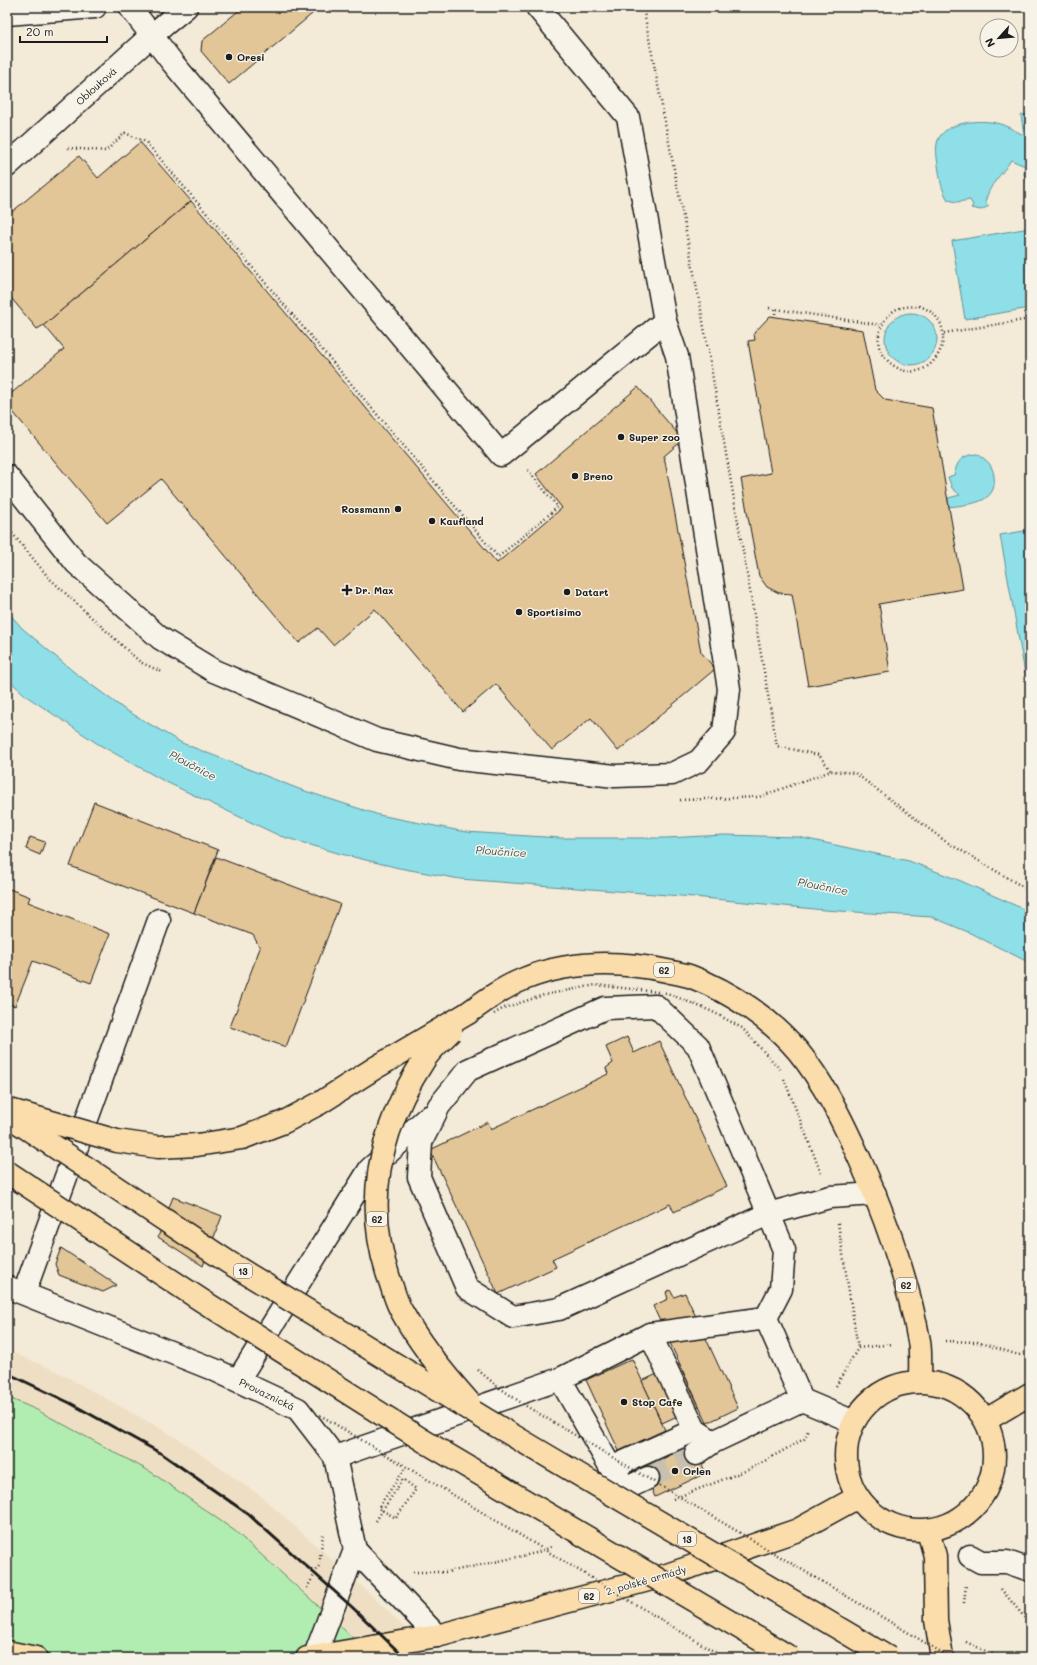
<svg xmlns="http://www.w3.org/2000/svg" width="1037" height="1665" font-family="Mali,sans-serif">
<style>
.built{fill:#eedfc4}
.green{fill:#b1ecb1;stroke:#668466}
.water{fill:#8edfe8;stroke:#609196}
.building{fill:#e3c697;stroke:#1c1c1c}
.lines{fill:none;stroke-linecap:round;stroke-linejoin:round}
.minor-tunnel{stroke:#c8c1b2;stroke-width:22;stroke-dasharray:22 11;stroke-linecap:butt}
.minor-casing{stroke:#1c1c1c;stroke-width:25}
.major-casing{stroke:#1c1c1c;stroke-width:25}
.path{stroke:#1c1c1c;stroke-width:2.5;stroke-dasharray:1 3;stroke-linecap:butt}
.minor{stroke:#f7f3e8;stroke-width:22}
.major{stroke:#faddab;stroke-width:22}
.rail{stroke:#1c1c1c;stroke-width:3}
.major-bridge-casing{stroke:#1c1c1c;stroke-width:25;stroke-linecap:butt}
.path-bridge{stroke:#1c1c1c;stroke-width:2.5;stroke-dasharray:1 3;stroke-linecap:butt}
.major-bridge{stroke:#faddab;stroke-width:22}
.poi-dot{fill:#1c1c1c;stroke:#f7f3e8;stroke-width:1.5}
.labels{text-anchor:middle;dominant-baseline:central;stroke-width:3;stroke-linejoin:round;paint-order:stroke}
.shield{fill:#f7f3e8;stroke:#5e5c59;stroke-width:1}
.shield-label{font-size:9px;font-weight:bold;fill:#1c1c1c}
.poi-label{font-size:10px;font-weight:bold;fill:#1c1c1c;stroke:#f7f3e8;text-anchor:start}
.street-label{font-size:10px;fill:#1c1c1c;stroke:#f7f3e8}
.water-label{font-size:11px;font-style:italic;fill:#3e5659;stroke:#f7f3e8}
</style>
<rect width="100%" height="100%" fill="#f3ead8"/>
<filter id="ink" filterUnits="userSpaceOnUse"><feTurbulence type="fractalNoise" baseFrequency=".025" numOctaves="2"/><feDisplacementMap in="SourceGraphic" scale="8" xChannelSelector="R" yChannelSelector="G"/><feConvolveMatrix kernelMatrix="1 2 1 2 8 2 1 2 1" color-interpolation-filters="sRGB"/></filter>
<g filter="url(#ink)">
<!-- built -->
<path class="built" d="M7,1350L56,1371L174,1436L262,1497L367,1591L436,1658H374L337,1623L235,1531L151,1472L37,1410L7,1397Z"/>
<!-- green -->
<path class="green" d="M7,1397L37,1410L151,1472L235,1531L337,1623L374,1658H7Z"/>
<!-- water -->
<g class="water">
<path d="M1030,114V184L1027,183L1024,174L1025,166L1011,160C1001,176 990,183 985,202L989,206L981,210L971,208L973,205L970,200L957,202L948,200C941,189 940,178 938,165C937,157 935,148 938,140C945,122 979,119 996,123C1006,125 1015,131 1024,135L1021,115Z"/>
<path d="M1030,228V308L965,319L952,241Z"/>
<circle cx="911" cy="339" r="26"/>
<path d="M977,454C987,460 992,464 994,476C998,504 969,504 949,507L948,498L960,495L952,488L948,477L954,475C957,461 962,455 977,454Z"/>
<path d="M1030,530V701L1000,535Z"/>
<path d="M7,611L22,628L74,672L124,709L182,743L299,789L379,815L466,832L560,838H666L724,835L798,837L909,861L961,881L1030,912V963L968,932L932,917L824,910L694,897L460,879L399,868L341,854L280,836L164,781L98,744L26,696L7,678Z"/>
</g>
<!-- building -->
<g class="building">
<path d="M246,7H317L319,8L229,84L201,51L202,41L237,12Z"/>
<path d="M140,142L191,201L44,325L37,329L7,293V262L9,260L7,258V216L79,156L98,178Z"/>
<path d="M191,201L497,563L562,508L536,474L638,387L683,440L664,456L701,652L715,669L618,751L591,718L552,750L496,684L463,712L375,609L333,645L318,628L299,643L161,479L107,523L7,405V397L64,349L44,325Z"/>
<path d="M770,316L863,330L875,390L885,400L932,408L963,589L879,604L890,672L808,686L792,594L779,593L767,587L759,576L741,479L771,473L748,341L755,340L754,333Z"/>
<path d="M94,802L218,850L194,913L70,866Z"/>
<path d="M30,837L45,842L40,855L26,849Z"/>
<path d="M216,857L340,904L286,1047L230,1027L260,948L253,935L194,913Z"/>
<path d="M7,888L30,897L28,902L110,934L91,983L33,961L15,1006L7,1003Z"/>
<path d="M627,1037L634,1053L659,1041L727,1186L674,1212L670,1204L552,1259L556,1267L498,1294L430,1150L488,1122L491,1129L608,1074L606,1068L613,1063L606,1047Z"/>
<path d="M173,1197L222,1216L203,1266L158,1237Z"/>
<path d="M61,1248L117,1285L103,1292L59,1275L55,1264Z"/>
<path d="M670,1290L674,1297L685,1293L738,1408L707,1423L653,1306L668,1299L666,1292Z"/>
<path d="M632,1359L665,1430L619,1451L586,1380Z"/>
<path d="M679,1364L699,1406L662,1423L642,1381Z"/>
<path d="M692,1445L706,1473L655,1497L643,1468Z"/>
</g>
<g class="lines">
<!-- minor-tunnel -->
<path class="minor-tunnel" d="M648,1478L696,1454"/>
<defs>
<g id="minor">
<path d="M130,7L172,62L501,455L665,321"/>
<path d="M7,14L95,7"/>
<path d="M7,166L152,35L186,7"/>
<path d="M7,476L76,563L160,638L214,671L377,740L459,759L615,776L672,774L699,761L724,732L729,689L677,356L665,321L628,117L537,7"/>
<path d="M7,1287L215,1370L298,1409L335,1457L355,1550L314,1658"/>
<path d="M24,1293L159,920"/>
<path d="M766,1318L781,1289L784,1250L698,1046L656,1006L605,1008L468,1070L439,1106L421,1142L419,1177L467,1288L513,1317L559,1309L768,1214L830,1197L875,1194"/>
<path d="M766,1318L802,1400L854,1422"/>
<path d="M650,1334L695,1430"/>
<path d="M560,1379L611,1468L695,1430L713,1442L802,1400"/>
<path d="M238,1380L370,1169L428,1117"/>
<path d="M696,1454L713,1442"/>
<path d="M335,1457L560,1379L650,1334L766,1318"/>
<path d="M611,1468L627,1488L648,1478"/>
<path d="M355,1550L437,1636"/>
<path d="M970,1556L981,1562H1007L1030,1570"/>
</g>
<g id="major">
<path d="M468,1013C486,1000 504,987 524,979C569,961 620,961 667,971C675,973 684,974 692,977C731,992 771,1019 798,1051C825,1084 844,1124 861,1162C886,1219 908,1279 919,1341C921,1354 920,1368 920,1381"/>
<circle cx="920" cy="1456" r="74"/>
<path d="M986,1420L1030,1394"/>
<path d="M928,1531L935,1556L936,1620L942,1658"/>
<path d="M7,1652L36,1658"/>
<path d="M307,1658L437,1636L667,1575L798,1530L858,1497"/>
</g>
</defs>
<!-- minor casing -->
<use href="#minor" class="minor-casing"/>
<!-- major casing -->
<use href="#major" class="major-casing"/>
<!-- path -->
<g class="path">
<path d="M323,7L324,8"/>
<path d="M643,7L701,310L777,746L819,755L831,771"/>
<path d="M68,148L106,151L125,133L146,142L498,557L558,507L527,469"/>
<path d="M919,306C972,323 927,403 885,358C872,344 880,320 895,310C902,306 911,307 919,306Z"/>
<path d="M769,308L880,325"/>
<path d="M775,309V317"/>
<path d="M944,333L1030,319"/>
<path d="M7,527L49,578L140,662L162,672"/>
<path d="M680,800L759,797L831,771L855,773L945,841L1030,891"/>
<path d="M784,1079L821,1173"/>
<path d="M838,1223L858,1348"/>
<path d="M945,1341L977,1342L1019,1355L1030,1352"/>
<path d="M836,1386L858,1348L893,1344"/>
<path d="M673,1499L750,1469L804,1439L808,1431"/>
<path d="M376,1521L379,1516L403,1479L416,1489L396,1518L378,1508L406,1467"/>
<path d="M413,1572H448L536,1553L551,1547"/>
<path d="M307,1588L319,1566L323,1534"/>
<path d="M1001,1589L1030,1624"/>
<path d="M964,1603L966,1584"/>
<path d="M966,1642L1001,1658"/>
</g>
<!-- minor -->
<use href="#minor" class="minor"/>
<!-- major -->
<use href="#major" class="major"/>
<!-- rail -->
<path class="rail" d="M7,1373L70,1403L162,1454L248,1514L352,1607L405,1658"/>
<defs>
<g id="major-bridge">
<path d="M451,1031C442,1040 431,1049 424,1060C379,1129 362,1205 391,1284C394,1293 397,1304 402,1312C420,1345 444,1374 469,1402"/>
<path d="M10,1110L117,1141L158,1147L197,1145L242,1138L284,1122L320,1103L375,1068L468,1013"/>
<path d="M7,1115L228,1262L485,1419L889,1658"/>
<path d="M7,1172L201,1300L424,1441L791,1658"/>
</g>
</defs>
<!-- major-bridge casing -->
<use href="#major-bridge" class="major-bridge-casing"/>
<!-- path-bridge -->
<g class="path-bridge">
<path d="M494,1014L504,1008L544,995L596,985L667,993L713,1012L742,1028L780,1069"/>
<path d="M478,1370L497,1386L526,1406L951,1658"/>
<path d="M320,1415L725,1658"/>
</g>
<!-- major-bridge -->
<use href="#major-bridge" class="major-bridge"/>
</g>
</g>
<!-- markers -->
<g class="poi-dot">
<circle cx="229" cy="57" r="4"/>
<circle cx="621" cy="437" r="4"/>
<circle cx="575" cy="476" r="4"/>
<circle cx="398" cy="509" r="4"/>
<circle cx="432" cy="521" r="4"/>
<path d="M345 584h4v4h4v4h-4v4h-4v-4h-4v-4h4z"/>
<circle cx="567" cy="592" r="4"/>
<circle cx="519" cy="612" r="4"/>
<circle cx="624" cy="1402" r="4"/>
<circle cx="675" cy="1471" r="4"/>
</g>
<g class="labels">
<!-- shield labels -->
<g class="shield">
<rect x="654" y="963" width="20" height="14" rx="3"/>
<rect x="367" y="1212" width="20" height="14" rx="3"/>
<rect x="234" y="1264" width="18" height="14" rx="3"/>
<rect x="896" y="1278" width="20" height="14" rx="3"/>
<rect x="678" y="1532" width="18" height="14" rx="3"/>
<rect x="579" y="1589" width="20" height="14" rx="3"/>
</g>
<g class="shield-label">
<text x="664" y="970">62</text>
<text x="377" y="1219">62</text>
<text x="243" y="1271">13</text>
<text x="906" y="1285">62</text>
<text x="687" y="1539">13</text>
<text x="589" y="1596">62</text>
</g>
<!-- poi labels -->
<g class="poi-label">
<text x="237" y="57">Oresi</text>
<text x="629" y="437">Super zoo</text>
<text x="583" y="476">Breno</text>
<text x="390" y="509" text-anchor="end">Rossmann</text>
<text x="440" y="521">Kaufland</text>
<text x="355" y="590">Dr. Max</text>
<text x="575" y="592">Datart</text>
<text x="527" y="612">Sportisimo</text>
<text x="632" y="1402">Stop Cafe</text>
<text x="683" y="1471">Orlen</text>
</g>
<!-- street labels -->
<g class="street-label">
<text transform="translate(96 86) rotate(-42)">Oblouková</text>
<text transform="translate(267 1394) rotate(26)">Provaznická</text>
<text transform="translate(646 1580) rotate(-16)">2. polské armády</text>
</g>
<!-- water labels -->
<g class="water-label">
<text transform="translate(193 765) rotate(28)">Ploučnice</text>
<text transform="translate(501 851) rotate(4)">Ploučnice</text>
<text transform="translate(823 886) rotate(11)">Ploučnice</text>
</g>
</g>
<!-- margin -->
<rect width="1037" height="1665" fill="none" stroke="#f7f3e8" stroke-width="24"/>
<rect x="12" y="12" width="1013" height="1641" fill="none" stroke="#1c1c1c" stroke-width="1.5" filter="url(#ink)"/>
<!-- north arrow -->
<g transform="translate(999 38) rotate(243)"><circle r="19" fill="#f7f3e8" stroke="#9f9d96"/>
<path d="M0-3L7 15L0 10L-7 15Z" fill="#1c1c1c"/>
<text y="-6" font-size="11" font-weight="bold" text-anchor="middle" fill="#1c1c1c">N</text>
</g>
<!-- scale -->
<path d="M20 36v6h87v-6" fill="none" stroke="#1c1c1c" stroke-width="2"/>
<text x="26" y="36" font-size="12" fill="#1c1c1c" stroke="#f7f3e8" stroke-width="3" paint-order="stroke">20 m</text>
</svg>
